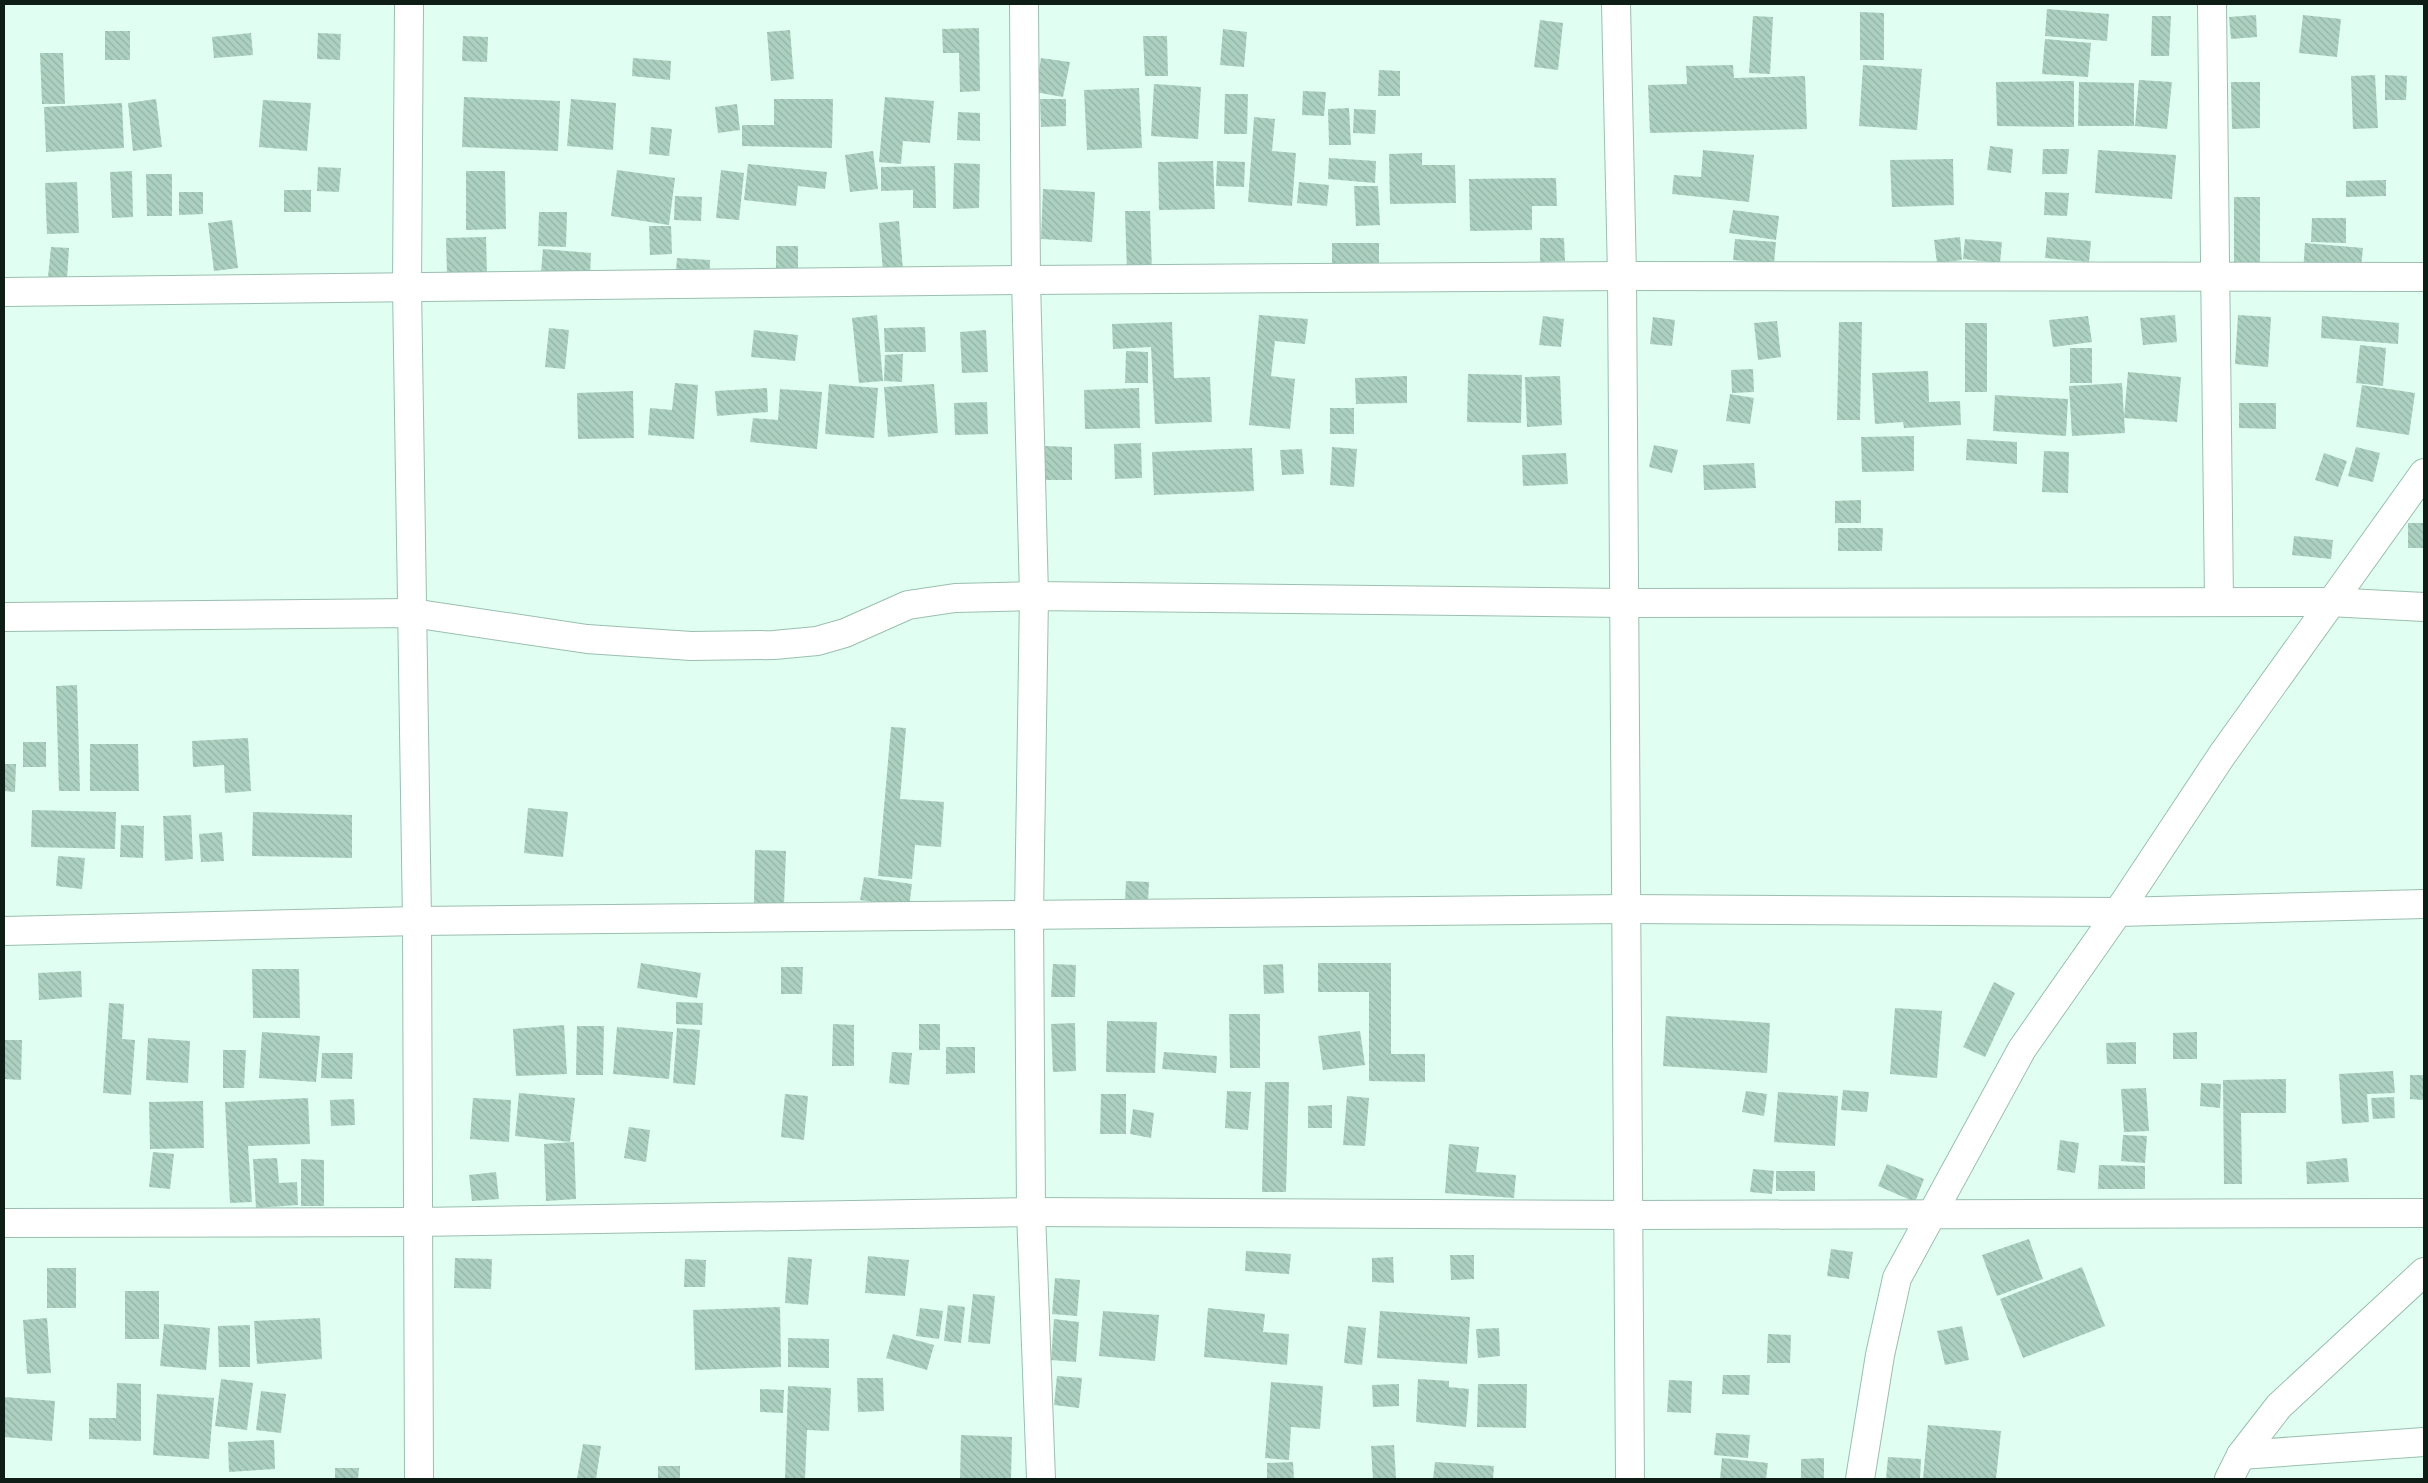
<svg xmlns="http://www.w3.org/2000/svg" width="2428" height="1483" font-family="'Work Sans',sans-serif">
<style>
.building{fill:url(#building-back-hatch)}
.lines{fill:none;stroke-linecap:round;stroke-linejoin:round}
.minor-casing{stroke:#9abfb0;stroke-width:30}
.tertiary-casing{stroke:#9abfb0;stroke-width:30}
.minor{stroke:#fff;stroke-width:28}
.tertiary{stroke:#fff;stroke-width:28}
</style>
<defs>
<pattern id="building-back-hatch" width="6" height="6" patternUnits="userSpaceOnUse" patternTransform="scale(1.25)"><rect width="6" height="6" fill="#acd1c1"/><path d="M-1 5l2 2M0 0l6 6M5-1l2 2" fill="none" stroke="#93b3a5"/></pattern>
</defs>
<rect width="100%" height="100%" fill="#e0fef1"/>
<!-- building -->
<g class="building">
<path d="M2047,9L2109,14L2107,41L2045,36Z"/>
<path d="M1860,12L1884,13V60H1860Z"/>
<path d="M2256,15L2257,37L2231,39L2229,17Z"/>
<path d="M2303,15L2341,19L2337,57L2299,53Z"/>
<path d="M1753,16L1773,17L1770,74L1749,73Z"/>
<path d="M2152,16H2171L2169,56H2151Z"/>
<path d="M1540,20L1563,23L1558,70L1534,67Z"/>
<path d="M979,28L980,91L960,92L959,53H943L942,29Z"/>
<path d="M1223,29L1247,32L1244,67L1220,65Z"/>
<path d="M790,30L794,79L771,81L767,32Z"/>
<rect x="105" y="31" width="25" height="29"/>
<path d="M251,33L253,55L214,58L212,37Z"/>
<path d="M318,33L341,34L340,60L317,59Z"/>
<path d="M463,36L488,37L487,62L462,61Z"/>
<path d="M1143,36H1167L1168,76H1145Z"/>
<path d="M2045,39L2091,43L2088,77L2042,74Z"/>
<path d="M40,53H63L65,104H42Z"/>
<path d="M633,58L671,61L670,80L632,76Z"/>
<path d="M1041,58L1070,62L1063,97L1035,92Z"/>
<path d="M1733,65L1734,78L1805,76L1807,129L1650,133L1648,85L1687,84L1686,66Z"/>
<path d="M1863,65L1922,69L1917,130L1859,126Z"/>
<path d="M1379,70L1400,71V96H1378Z"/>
<path d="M2375,75L2378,128L2353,129L2351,76Z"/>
<path d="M2385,75L2407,76L2406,100H2385Z"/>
<path d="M2139,80L2172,82L2167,129L2135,126Z"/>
<path d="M2074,81V127L1997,126L1996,82Z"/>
<path d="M2079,82L2134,83V126H2078Z"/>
<path d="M2231,82H2260V128L2232,129Z"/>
<path d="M1154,84L1201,87L1198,139L1151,136Z"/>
<path d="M1139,88L1142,148L1087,150L1084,90Z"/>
<path d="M1303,91L1326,92L1324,116L1302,115Z"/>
<path d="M1225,94H1248L1247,134H1224Z"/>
<path d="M464,97L560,101L558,151L462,147Z"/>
<path d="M885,97L934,101L930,143L903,141L901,164L879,162Z"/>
<path d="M156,99L162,147L133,151L128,103Z"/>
<path d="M571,99L616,103L613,150L567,146Z"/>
<path d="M774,99H833L832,148L742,146V125H774Z"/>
<path d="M1040,99H1066V126L1041,127Z"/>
<path d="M263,100L311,103L307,151L259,147Z"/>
<path d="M122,103L124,148L46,152L44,107Z"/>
<path d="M737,104L740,130L718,133L715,107Z"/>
<path d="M1349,108L1351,145H1329L1328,109Z"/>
<path d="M1354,109L1376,110L1375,134L1353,133Z"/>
<path d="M958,112L980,113V141L957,140Z"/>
<path d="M1254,117L1275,119L1272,151L1296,153L1292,206L1248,202Z"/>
<path d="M651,127L672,129L669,156L649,154Z"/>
<path d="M1990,146L2013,149L2011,173L1987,170Z"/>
<path d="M2043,149H2069L2067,174H2042Z"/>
<path d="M1703,150L1754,155L1749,202L1672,194L1674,175L1701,177Z"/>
<path d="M2098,150L2176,155L2172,199L2095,193Z"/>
<path d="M873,151L878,189L850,192L845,155Z"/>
<path d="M1422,153V165H1455L1456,203L1390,204L1389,154Z"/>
<path d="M1329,158L1376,161L1375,183L1328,179Z"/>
<path d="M1953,159L1954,205L1892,207L1890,160Z"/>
<path d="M1213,161L1215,209L1159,210L1158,162Z"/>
<path d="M1217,161L1245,162L1244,187L1216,186Z"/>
<path d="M954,163L980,164L979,208L953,209Z"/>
<path d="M748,164L827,172L825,189L798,186L796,206L744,200Z"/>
<path d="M935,166L936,208H913V190L881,191V167Z"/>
<path d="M318,167L341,168L339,192L317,191Z"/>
<path d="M617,170L675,178L669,225L611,216Z"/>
<path d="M721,170L744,173L739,220L716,218Z"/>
<path d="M132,171L133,217L112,218L110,172Z"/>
<path d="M466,171H505L506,229L466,230Z"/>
<path d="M146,174H172V216H147Z"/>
<path d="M1556,178L1557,206H1532V230L1470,231L1469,179Z"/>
<path d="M2386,180V196L2346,197V181Z"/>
<path d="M77,182L79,233L47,234L45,183Z"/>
<path d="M1299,182L1329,185L1327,206L1297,203Z"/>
<path d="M1354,186H1378L1380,225L1356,226Z"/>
<path d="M1043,189L1095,192L1092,242L1041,239Z"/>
<rect x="284" y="190" width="27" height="22"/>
<path d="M179,192H203V214L179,215Z"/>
<path d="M2045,192L2069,193L2067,216L2044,215Z"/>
<path d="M675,196L702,197L701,221L674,220Z"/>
<rect x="2234" y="197" width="26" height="79"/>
<path d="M1733,210L1779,216L1776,240L1729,233Z"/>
<path d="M1125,211H1150L1152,272L1127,273Z"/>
<path d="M539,212H567L566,247L538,246Z"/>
<path d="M2312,218H2346V243L2311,242Z"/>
<path d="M232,220L238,268L214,271L208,223Z"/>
<path d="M899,221L903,270L883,272L879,223Z"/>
<path d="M649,226H671L672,254L650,255Z"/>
<path d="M486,237L487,276H447L446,238Z"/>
<path d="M1960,237L1962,260L1937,263L1934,240Z"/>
<path d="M2047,237L2091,241L2089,262L2045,258Z"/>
<path d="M1540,238H1564L1565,261L1540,262Z"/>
<path d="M1735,239L1776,242L1774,263L1733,260Z"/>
<path d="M1965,239L2002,242L2000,263L1963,259Z"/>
<rect x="1332" y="243" width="47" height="25"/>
<path d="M2305,243L2363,248L2360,278L2303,274Z"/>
<rect x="776" y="246" width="22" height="31"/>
<path d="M51,247L69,248L67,279L48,277Z"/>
<path d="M543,249L591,253L590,275L541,272Z"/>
<path d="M677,258L710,260L709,285L675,282Z"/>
<path d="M877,315L883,381L859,383L852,318Z"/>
<path d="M1259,315L1308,319L1305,344L1275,341L1271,376L1295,379L1290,429L1249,425Z"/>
<path d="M2175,315L2177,342L2143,345L2140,318Z"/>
<path d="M2238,315L2271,317L2268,367L2235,364Z"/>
<path d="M1543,316L1564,319L1561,347L1539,345Z"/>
<path d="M2088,316L2092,342L2053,347L2049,320Z"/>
<path d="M2322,316L2399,323L2398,344L2321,338Z"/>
<path d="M1653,317L1675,320L1672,346L1650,344Z"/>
<path d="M1777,321L1781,357L1758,360L1754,323Z"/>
<path d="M1172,322L1174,378L1210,377L1212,422L1155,424L1151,347L1113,349L1112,324Z"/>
<path d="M1839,322H1862L1860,420H1837Z"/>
<rect x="1965" y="323" width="22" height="69"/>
<path d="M925,327L926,352H885L884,328Z"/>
<path d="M549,328L569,330L565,369L545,367Z"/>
<path d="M754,330L798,335L795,361L751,357Z"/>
<path d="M986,330L988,372L962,373L960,332Z"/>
<path d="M2360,345L2386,348L2383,386L2356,383Z"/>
<rect x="2070" y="348" width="22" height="35"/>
<path d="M1126,351L1148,352V383H1125Z"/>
<path d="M903,354L902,382L884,381L885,355Z"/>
<path d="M1753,369L1754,392L1732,393L1731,370Z"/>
<path d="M1928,371L1929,402L1960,401L1961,425L1904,428L1903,422L1875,424L1872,373Z"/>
<path d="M2128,372L2181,377L2177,422L2124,418Z"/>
<path d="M1468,374L1522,375L1521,423L1467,422Z"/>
<path d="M1407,376V403L1356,404L1355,378Z"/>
<path d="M1560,376L1562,425L1527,427L1525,377Z"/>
<path d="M675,383L698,385L694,439L648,435L650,408L672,410Z"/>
<path d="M2122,383L2125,433L2072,436L2069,386Z"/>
<path d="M829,384L878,388L874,438L825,434Z"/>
<path d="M934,384L938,433L888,437L884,387Z"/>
<path d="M2362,385L2415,393L2409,435L2356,427Z"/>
<path d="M767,388L768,412L717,416L715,391Z"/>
<path d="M1139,388L1140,428L1085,429L1084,390Z"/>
<path d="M780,389L822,392L817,449L750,442L753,418L778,420Z"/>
<path d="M633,391L634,438L578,439L577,393Z"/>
<path d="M1730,394L1754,398L1750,424L1726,421Z"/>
<path d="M1995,395L2068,399L2066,436L1993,431Z"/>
<path d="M987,402L988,434L955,435L954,403Z"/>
<path d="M2239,403H2276V429L2239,428Z"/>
<rect x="1330" y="408" width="24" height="26"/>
<path d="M1914,436V471L1862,472L1861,437Z"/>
<path d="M1967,439L2017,442V464L1966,460Z"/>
<path d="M1141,443L1142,478L1115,479L1114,444Z"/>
<path d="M1654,445L1678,450L1672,473L1649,467Z"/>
<path d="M1045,446L1072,447V480H1044Z"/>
<path d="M1332,447L1357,449L1354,487L1330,485Z"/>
<path d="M2356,447L2380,453L2373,482L2348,476Z"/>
<path d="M1252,448L1254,491L1154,495L1152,452Z"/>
<path d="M1302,449L1304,474L1282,475L1280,450Z"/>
<path d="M2044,451L2069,452L2068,493L2042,492Z"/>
<path d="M1566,453L1568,484L1523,486L1522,455Z"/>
<path d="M2324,453L2347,461L2338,487L2315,480Z"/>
<path d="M1754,463L1756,488L1704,490L1703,465Z"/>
<path d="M1861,500V523H1835V501Z"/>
<rect x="2408" y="523" width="16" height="25"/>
<path d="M1838,528H1883L1882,551H1838Z"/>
<path d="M2294,536L2333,540L2331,559L2292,555Z"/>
<path d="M77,685L80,791H59L56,686Z"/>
<path d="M891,727L906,728L900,799L944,802L941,847L915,845L912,879L878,876Z"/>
<path d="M248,738L251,791L225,793L224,765L193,767L192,741Z"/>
<rect x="23" y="742" width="23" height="25"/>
<path d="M90,744H138L139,791H90Z"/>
<path d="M4,764H16L15,792L4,791Z"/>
<path d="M528,808L568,812L563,857L524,853Z"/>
<path d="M32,810L116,812L115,849L31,847Z"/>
<path d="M253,812L352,815V858L252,856Z"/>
<path d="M191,815L193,859L165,861L163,816Z"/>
<path d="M121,825L144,826L143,858L120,857Z"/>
<path d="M222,832L224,861L201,862L199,834Z"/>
<path d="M755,850L786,851L784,904L754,903Z"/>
<path d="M58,856L85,858L82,889L56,886Z"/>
<path d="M864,877L912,884L909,907L860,900Z"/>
<path d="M1126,881L1149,882L1148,902L1125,901Z"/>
<path d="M641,963L701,973L697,998L637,988Z"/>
<path d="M1318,963H1391V1054H1425V1082L1369,1081V992H1318Z"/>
<path d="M1053,964L1076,965L1075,997H1051Z"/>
<path d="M1283,964L1284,993L1264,994L1263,965Z"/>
<path d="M781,967H803L802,994H781Z"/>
<path d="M252,969H299L300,1018H253Z"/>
<path d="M81,971L82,997L39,1000L38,973Z"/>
<path d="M1994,982L2015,993L1985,1057L1963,1047Z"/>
<path d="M676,1002L703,1003L702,1025L676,1024Z"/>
<path d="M109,1003L124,1004L122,1039L135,1040L131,1095L103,1093Z"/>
<path d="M1895,1008L1942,1011L1937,1078L1890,1074Z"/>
<path d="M1229,1014H1260V1068H1230Z"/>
<path d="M1666,1016L1770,1023L1767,1073L1663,1066Z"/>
<path d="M1107,1021L1157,1022L1155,1073L1106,1072Z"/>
<path d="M1075,1023L1076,1071L1053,1072L1051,1024Z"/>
<path d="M833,1024L854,1025V1066H832Z"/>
<rect x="919" y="1024" width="21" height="26"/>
<path d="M564,1025L567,1074L516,1076L513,1029Z"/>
<path d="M577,1026H604L603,1075H576Z"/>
<path d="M617,1027L673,1032L669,1079L613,1074Z"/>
<path d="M677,1028L700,1030L695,1085L673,1083Z"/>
<path d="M1360,1031L1365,1065L1323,1070L1318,1036Z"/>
<path d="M262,1032L320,1036L316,1082L259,1078Z"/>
<path d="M2197,1032V1059H2173V1033Z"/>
<path d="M148,1038L190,1041L188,1083L146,1080Z"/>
<path d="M4,1040H22L21,1080L4,1079Z"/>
<path d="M2136,1042V1064H2107L2106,1043Z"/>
<path d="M946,1047H975V1073L946,1074Z"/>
<path d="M223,1050H246L244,1088H223Z"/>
<path d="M892,1052L912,1053L909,1085L889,1083Z"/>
<path d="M1164,1052L1217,1056L1216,1073L1162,1069Z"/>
<path d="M322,1053H353L352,1079L321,1078Z"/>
<path d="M2393,1071L2395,1093L2367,1094L2369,1122L2342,1124L2339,1074Z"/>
<path d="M2410,1075H2424V1100L2410,1099Z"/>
<path d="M2286,1079V1113H2241L2242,1184H2224L2223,1080Z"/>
<path d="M1265,1082H1289L1286,1192H1262Z"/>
<path d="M2201,1083L2221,1084L2220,1108L2200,1106Z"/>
<path d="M2146,1088L2149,1131L2124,1132L2121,1089Z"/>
<path d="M1843,1090L1869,1092L1867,1112L1841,1110Z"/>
<path d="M1227,1091L1251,1092L1248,1130L1225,1128Z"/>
<path d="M1746,1091L1767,1094L1764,1116L1742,1112Z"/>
<path d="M1778,1092L1838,1096L1835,1146L1774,1142Z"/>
<path d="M519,1093L575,1098L570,1142L515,1136Z"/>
<path d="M785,1094L808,1096L804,1140L781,1137Z"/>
<path d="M1101,1094H1126V1134H1100Z"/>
<path d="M1347,1096L1369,1098L1365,1146L1343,1145Z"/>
<path d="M2394,1097L2395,1118L2373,1119L2371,1098Z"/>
<path d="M308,1098L310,1144L248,1146L252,1202L230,1203L225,1102Z"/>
<path d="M473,1098L511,1100L509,1142L470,1139Z"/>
<path d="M354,1099L355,1125L331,1126L330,1100Z"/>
<path d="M203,1101L204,1148L150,1149L149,1102Z"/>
<path d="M1332,1105V1128H1308V1106Z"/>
<path d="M1133,1109L1154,1113L1151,1138L1130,1134Z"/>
<path d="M629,1127L650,1130L646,1162L624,1158Z"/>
<path d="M2123,1135L2147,1136L2145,1163L2121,1161Z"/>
<path d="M2060,1140L2079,1143L2075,1173L2057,1170Z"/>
<path d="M574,1142L576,1199L546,1201L544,1144Z"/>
<path d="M1449,1144L1479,1147L1476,1172L1516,1175L1514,1198L1445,1193Z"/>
<path d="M153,1152L174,1154L170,1189L149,1187Z"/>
<path d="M277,1158L279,1183L297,1182L298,1205L256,1208L253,1159Z"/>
<path d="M2347,1158L2349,1182L2307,1184L2306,1162Z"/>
<path d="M301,1159L324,1160V1206H301Z"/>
<path d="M1887,1164L1924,1179L1915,1202L1878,1186Z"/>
<path d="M2099,1165L2145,1166V1189H2098Z"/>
<path d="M1753,1169L1774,1171L1772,1194L1750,1192Z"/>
<rect x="1776" y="1171" width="39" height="20"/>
<path d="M496,1172L499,1199L472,1201L469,1175Z"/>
<path d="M2029,1239L2043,1279L1997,1296L1982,1255Z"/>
<path d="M1831,1249L1853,1252L1849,1279L1827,1276Z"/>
<path d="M1246,1251L1291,1254L1289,1274L1245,1271Z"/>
<path d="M1450,1255H1474V1279L1451,1280Z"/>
<path d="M868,1256L909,1260L905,1296L865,1293Z"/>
<path d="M788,1257L812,1259L808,1305L785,1303Z"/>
<path d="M1393,1257L1394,1283L1372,1282V1258Z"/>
<path d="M455,1258L492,1259L491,1289L454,1288Z"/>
<path d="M685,1259L706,1260L705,1287H684Z"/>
<path d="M2082,1267L2105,1326L2023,1358L2000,1299Z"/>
<rect x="47" y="1268" width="29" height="40"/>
<path d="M1055,1278L1080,1280L1077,1316L1052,1314Z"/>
<rect x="125" y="1291" width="34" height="48"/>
<path d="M973,1294L995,1296L990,1344L968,1342Z"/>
<path d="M948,1305L965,1307L961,1343L944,1341Z"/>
<path d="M780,1307L781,1367L695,1370L693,1310Z"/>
<path d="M920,1308L943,1311L939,1339L916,1336Z"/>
<path d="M1208,1308L1265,1314L1263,1332L1289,1334L1287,1365L1204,1357Z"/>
<path d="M1103,1311L1159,1315L1155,1361L1099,1356Z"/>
<path d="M1380,1311L1470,1317L1467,1364L1377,1358Z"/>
<path d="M47,1318L51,1373L27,1374L23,1320Z"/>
<path d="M320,1318L322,1359L257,1364L254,1321Z"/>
<path d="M1054,1319L1079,1322L1076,1362L1051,1360Z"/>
<path d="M164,1324L210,1328L206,1370L160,1366Z"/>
<path d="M250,1325V1367H219L218,1326Z"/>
<path d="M1348,1326L1366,1328L1362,1365L1344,1363Z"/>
<path d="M1962,1326L1969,1360L1945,1365L1937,1331Z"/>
<path d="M1499,1328L1500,1356L1478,1358L1476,1329Z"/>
<path d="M893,1334L934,1345L927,1370L886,1358Z"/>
<path d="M1768,1334L1791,1335L1790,1363H1767Z"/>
<path d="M788,1338L829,1339V1368L788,1367Z"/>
<path d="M1723,1375H1750L1749,1395L1722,1394Z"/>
<path d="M1057,1376L1082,1378L1079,1408L1054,1405Z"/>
<path d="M857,1378H883L884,1411L858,1412Z"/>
<path d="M221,1379L253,1383L247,1430L215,1426Z"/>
<path d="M1418,1379L1449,1381V1387L1469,1389L1466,1427L1416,1422Z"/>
<path d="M1669,1380L1692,1381L1691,1413L1667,1412Z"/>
<path d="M1271,1382L1323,1386L1320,1429L1291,1427L1289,1460L1265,1458Z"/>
<path d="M117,1383L141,1384V1441L89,1439V1418H116Z"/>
<path d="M1399,1384V1406L1373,1407L1372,1385Z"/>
<path d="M1478,1384H1527L1526,1428L1477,1427Z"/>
<path d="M788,1386L831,1388L829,1431L807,1430L805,1479H785Z"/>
<path d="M760,1389L784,1390L783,1413L760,1412Z"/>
<path d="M261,1391L286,1394L281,1433L256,1430Z"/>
<path d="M157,1394L214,1398L209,1459L153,1455Z"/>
<path d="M4,1397L55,1401L52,1441L4,1437Z"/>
<path d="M1928,1425L2001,1431L1996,1479L1923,1478Z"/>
<path d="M1716,1433L1750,1435L1748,1458L1714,1455Z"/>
<path d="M961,1435L1012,1437L1011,1479H960Z"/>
<path d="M274,1440L275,1469L229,1472L228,1442Z"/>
<path d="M583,1444L601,1446L596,1479H577Z"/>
<path d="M1394,1445L1396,1479H1373L1371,1446Z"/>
<path d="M1888,1457L1921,1459L1920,1479H1886Z"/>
<path d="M1722,1458L1768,1463L1766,1479H1720Z"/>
<path d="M1824,1458V1479H1801V1459Z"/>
<path d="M1293,1462L1294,1479H1267V1463Z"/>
<path d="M1435,1462L1494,1466L1493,1479H1433Z"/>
<rect x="658" y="1466" width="22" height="13"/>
<path d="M335,1468H359L358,1479H335Z"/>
</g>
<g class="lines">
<defs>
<g id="minor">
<path d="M409,4L407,286L417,921L419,1479"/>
<path d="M1024,4L1026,280L1034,596L1029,915L1031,1212L1041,1479"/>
<path d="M1616,4L1622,276L1630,1479"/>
<path d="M2212,4L2219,601"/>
<path d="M4,292L1026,280L1622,276L2424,277"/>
<path d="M4,617L412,613L587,639L691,646L774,645L817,641L845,633L908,605L955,598L1034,596L1624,603L2329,602L2424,607"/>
<path d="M4,931L417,921L1626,909L2118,912L2424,904"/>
<path d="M4,1223L417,1222L1031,1212L1630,1215L2424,1213"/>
<path d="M2241,1455L2424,1442"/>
<path d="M1860,1479L1880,1355L1897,1278L2022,1049L2118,912L2222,755L2424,473"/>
</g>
<path id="tertiary" d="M2229,1479L2241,1455L2279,1406L2424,1272"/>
</defs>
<!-- minor casing -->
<use href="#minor" class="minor-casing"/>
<!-- tertiary casing -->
<use href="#tertiary" class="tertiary-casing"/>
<!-- minor -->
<use href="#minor" class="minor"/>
<!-- tertiary -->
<use href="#tertiary" class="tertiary"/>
</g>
<!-- border -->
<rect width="2428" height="1483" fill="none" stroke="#0f1d17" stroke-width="10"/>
</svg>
